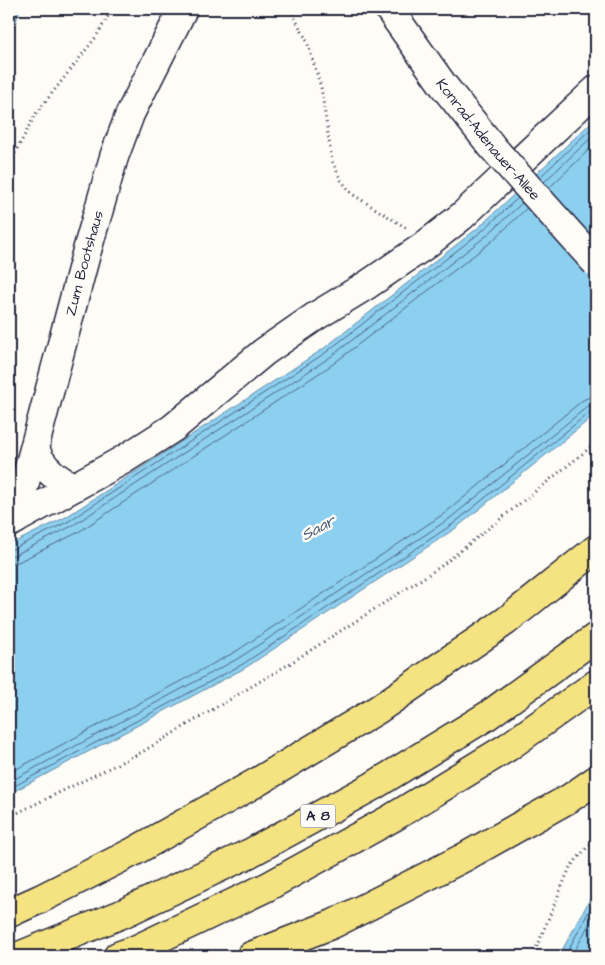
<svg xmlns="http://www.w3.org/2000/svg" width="605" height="965" font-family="'Architects Daughter',sans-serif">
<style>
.water{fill:#8ccfee;stroke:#628aa6}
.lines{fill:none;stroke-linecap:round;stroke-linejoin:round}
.shore{stroke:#4c6783;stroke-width:1}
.minor-casing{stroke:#22223b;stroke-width:31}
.highway-casing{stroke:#22223b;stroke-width:31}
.path{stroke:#22223b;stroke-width:3;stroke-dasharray:1 4;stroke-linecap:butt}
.minor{stroke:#fdfcf7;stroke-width:28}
.highway{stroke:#f5e382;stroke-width:28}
.minor-bridge-casing{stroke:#22223b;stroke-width:31;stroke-linecap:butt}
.minor-bridge{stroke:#fdfcf7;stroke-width:28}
.labels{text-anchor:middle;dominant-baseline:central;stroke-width:5;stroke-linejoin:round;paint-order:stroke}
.shield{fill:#fdfcf7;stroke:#646373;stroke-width:1}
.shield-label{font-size:14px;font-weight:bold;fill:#22223b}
.street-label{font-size:15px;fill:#22223b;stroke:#fdfcf7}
.water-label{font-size:16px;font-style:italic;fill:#425671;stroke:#fdfcf7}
</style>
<rect width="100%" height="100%" fill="#fdfcf7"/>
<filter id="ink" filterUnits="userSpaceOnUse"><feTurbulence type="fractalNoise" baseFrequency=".02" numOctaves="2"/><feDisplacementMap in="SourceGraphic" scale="10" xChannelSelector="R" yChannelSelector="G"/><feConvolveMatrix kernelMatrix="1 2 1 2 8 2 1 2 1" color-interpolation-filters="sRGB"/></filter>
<g filter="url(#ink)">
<!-- water -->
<g class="water">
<path d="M9,9H20L9,43Z"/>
<path d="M596,118V414L456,528L245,668L9,794V545L66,517L323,349L479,227Z"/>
<path d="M596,888V956H559Z"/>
</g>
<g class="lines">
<!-- shore -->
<g class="shore">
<path d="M540,177L596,124"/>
<path d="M544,182L596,133"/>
<path d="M549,188L596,143"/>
<path d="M9,549H13L69,521L325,353L482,231L518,198"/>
<path d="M9,556L15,555L72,526L329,358L486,236L522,203"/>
<path d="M9,563L18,562L77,533L333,364L491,242L527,208"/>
<path d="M9,773L235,652L445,513L583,400L590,397L596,396"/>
<path d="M9,782L239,658L449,519L587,407L592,404H596"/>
<path d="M9,789L243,664L453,524L591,411L596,410"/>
<path d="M565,956L596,898"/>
<path d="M572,956L596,911"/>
</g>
<defs>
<g id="minor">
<path d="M35,446C36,450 37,454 39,458C47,471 60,481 74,487"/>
<path id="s1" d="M15,520L86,254L114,157L130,114L183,9"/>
<path d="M9,523L123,460L173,428L264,352L316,316L367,285L424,246L462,216L596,90"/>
</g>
<g id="highway">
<path d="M9,913L40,899L133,852L259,781L377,710L506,621L596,549"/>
<path d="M19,956L122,914L250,853L373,786L487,716L596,637"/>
<path d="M118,956L137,949L267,887L392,818L508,747L596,684"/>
<path d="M251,956L333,924L463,858L570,798L596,780"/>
</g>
</defs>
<!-- minor casing -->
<use href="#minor" class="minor-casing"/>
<!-- highway casing -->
<use href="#highway" class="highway-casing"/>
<!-- path -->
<g class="path">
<path d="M290,9L307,41L321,87L332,161L341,180L352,194L408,229"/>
<path d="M9,172L10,163L35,115L96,37L112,9"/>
<path d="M9,817L142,752L289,664L440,567L596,443"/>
<path d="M533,956L570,867L596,837"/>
</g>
<!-- minor -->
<use href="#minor" class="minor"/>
<!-- highway -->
<use href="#highway" class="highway"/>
<defs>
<g id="minor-bridge">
<path id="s2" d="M389,9L443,85L494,149L596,263"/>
</g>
</defs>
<!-- minor-bridge casing -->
<use href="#minor-bridge" class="minor-bridge-casing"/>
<!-- minor-bridge -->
<use href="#minor-bridge" class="minor-bridge"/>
</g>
</g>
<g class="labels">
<!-- shield labels -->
<rect class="shield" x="300.5" y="804.5" width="35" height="23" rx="4"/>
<g class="shield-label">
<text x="318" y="816">A 8</text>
</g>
<!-- street labels -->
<g class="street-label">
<text stroke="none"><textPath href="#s2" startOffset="164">Konrad-Adenauer-Allee</textPath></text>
<text stroke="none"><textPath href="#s1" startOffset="266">Zum Bootshaus</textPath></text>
</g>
<!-- water labels -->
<g class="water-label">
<text transform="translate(318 528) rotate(-28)">Saar</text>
</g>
</g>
<!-- margin -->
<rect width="605" height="965" fill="none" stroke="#fdfcf7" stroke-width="30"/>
<rect x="15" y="15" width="575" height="935" fill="none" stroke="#22223b" stroke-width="2" filter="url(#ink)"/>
</svg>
